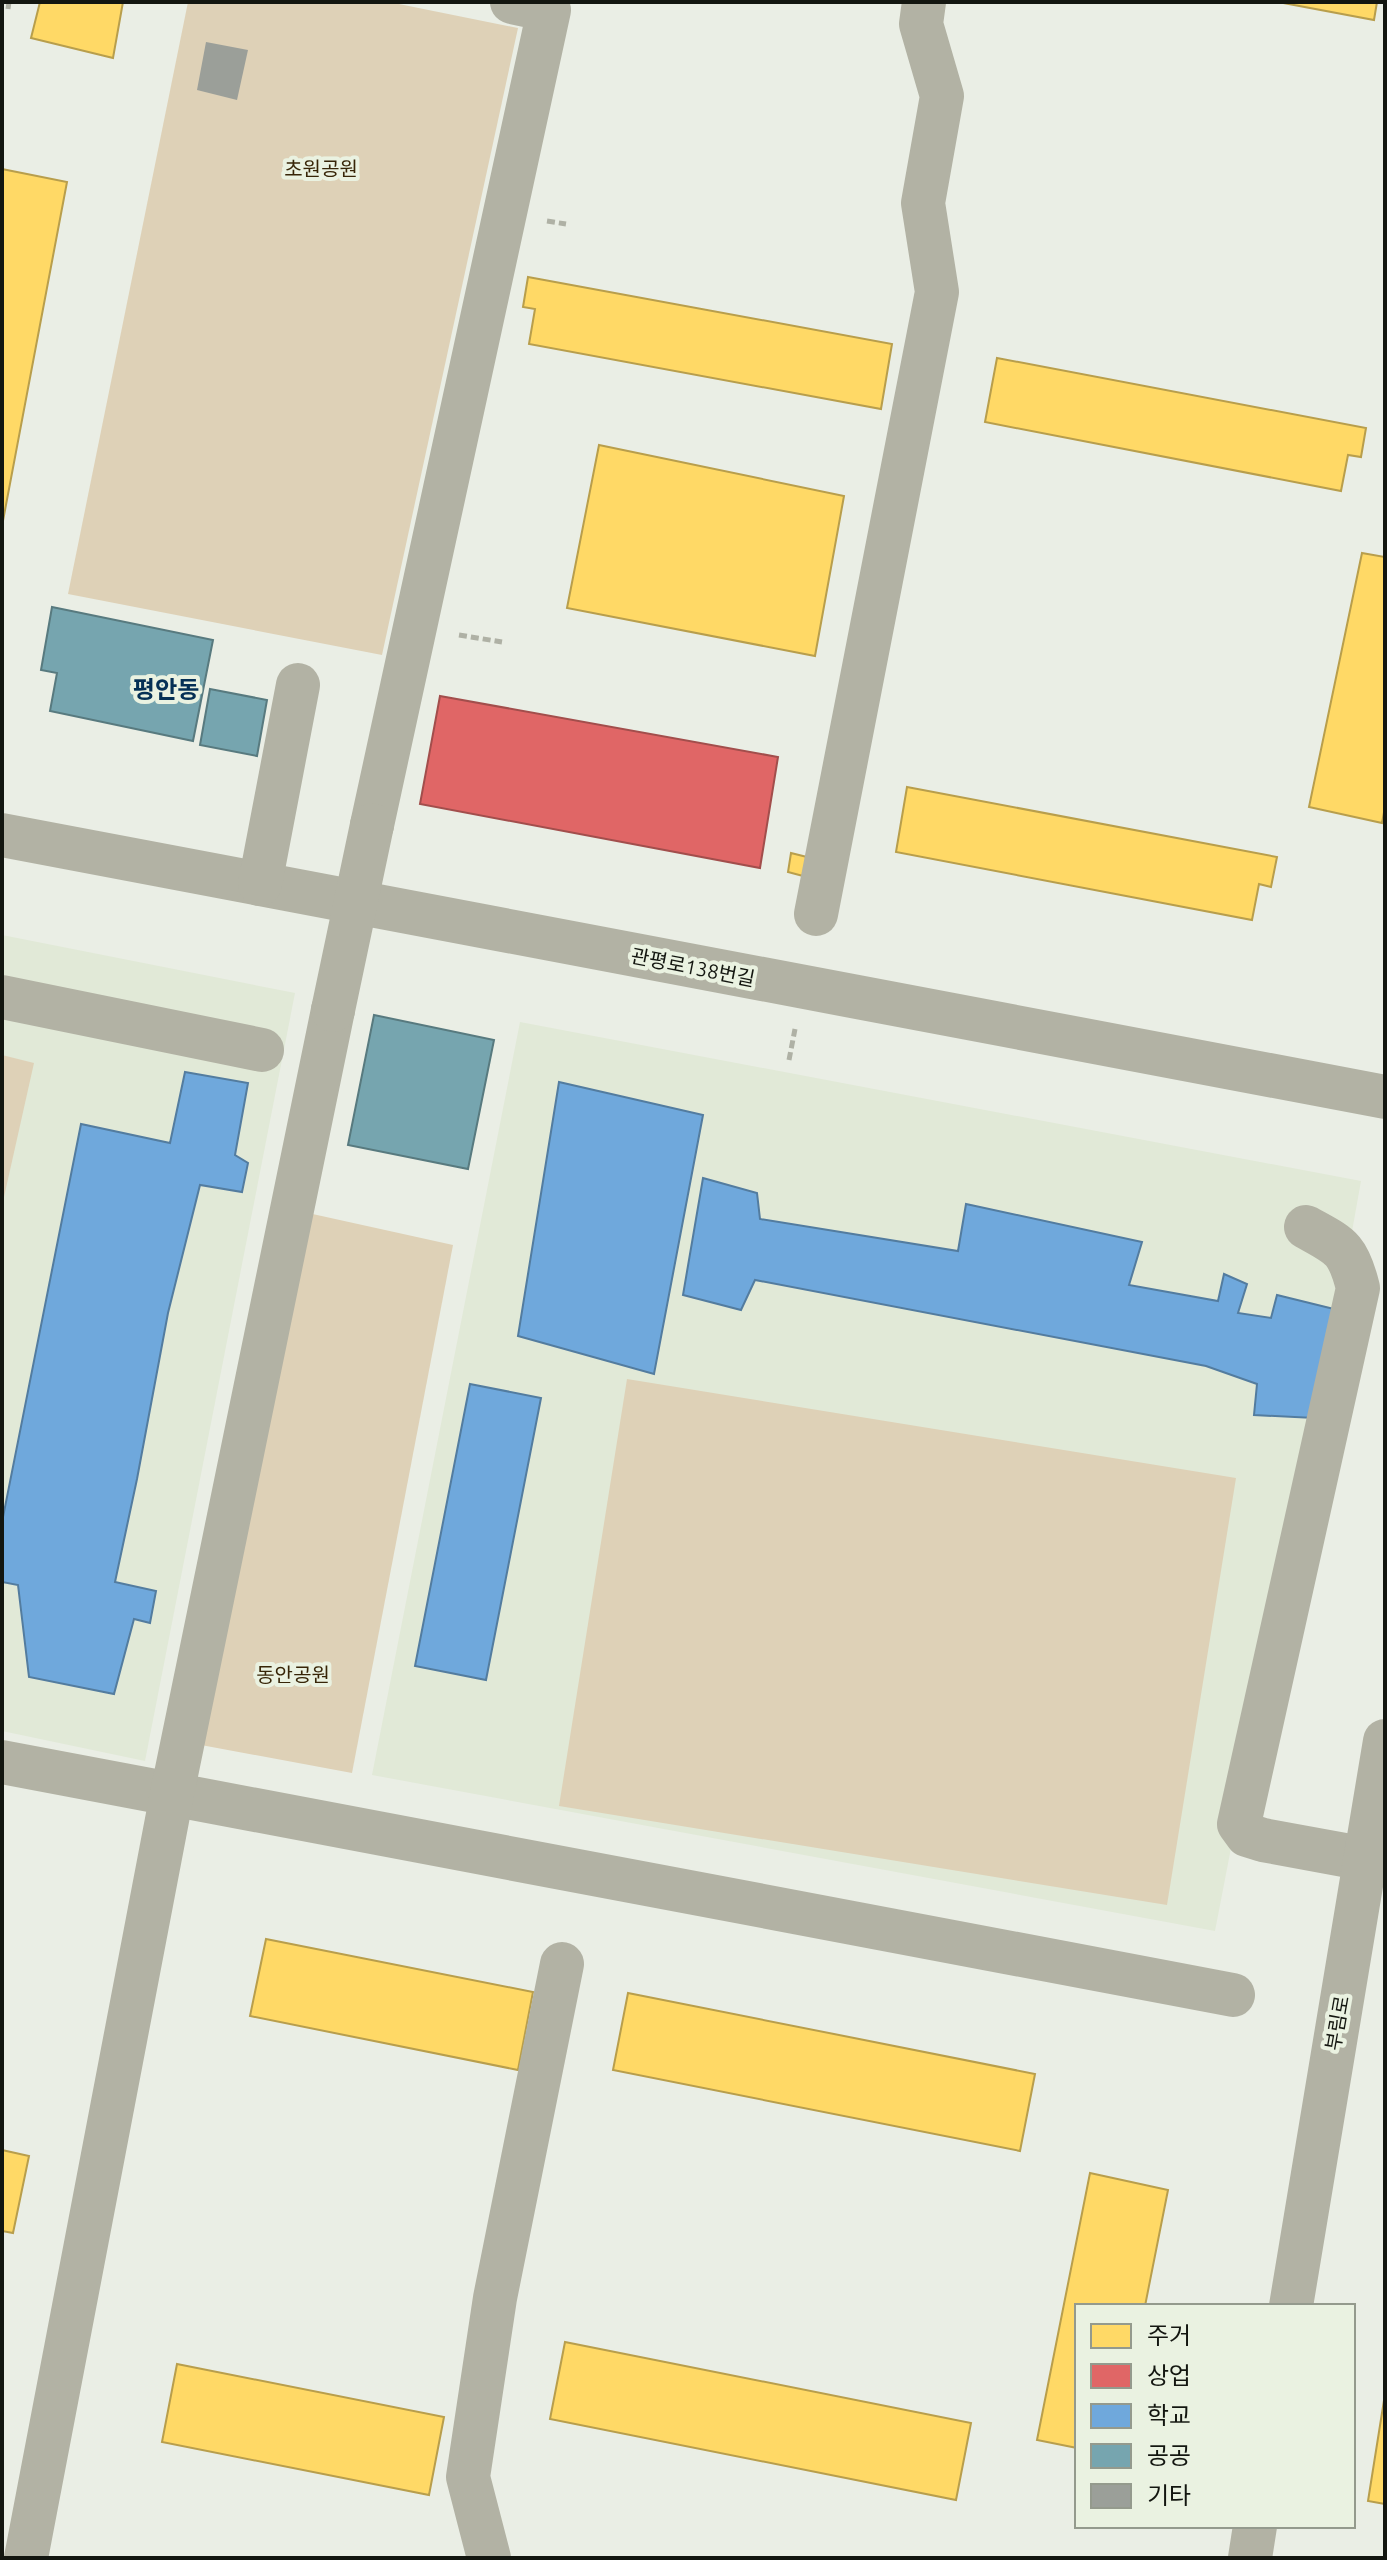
<svg xmlns="http://www.w3.org/2000/svg" width="1387" height="2560" font-family="Ubuntu,'Noto Sans KR',sans-serif">
<style>
.built{fill:#e1e9d7}
.green{fill:#ded1b7}
.homes{fill:#ffd966;stroke:#b89e4c;stroke-width:2}
.shops{fill:#e06666;stroke:#a24e4c;stroke-width:2}
.schools{fill:#6fa8dc;stroke:#537c9f;stroke-width:2}
.public{fill:#76a5af;stroke:#587a7f;stroke-width:2}
.building{fill:#9b9f99}
.lines{fill:none;stroke-linecap:round;stroke-linejoin:round}
.path{stroke:#afb1a5;stroke-width:5;stroke-dasharray:8 4;stroke-linecap:butt}
.minor{stroke:#b2b2a4;stroke-width:44}
.minor-bridge{stroke:#b2b2a4;stroke-width:44}
.labels{text-anchor:middle;dominant-baseline:central;stroke-width:8;stroke-linejoin:round;paint-order:stroke}
.park-label{font-size:20px;fill:#372507;stroke:#eaf2e1}
.street-label{font-size:20px;fill:#131610;stroke:#eaf2e1}
.quarter-label{font-size:24px;font-weight:bold;fill:#053055;stroke:#eaf2e1}
</style>
<rect width="100%" height="100%" fill="#eaeee5"/>
<!-- built -->
<g class="built">
<path d="M2,935L295,993L145,1761L2,1731Z"/>
<path d="M520,1022L1361,1181L1338,1310L1314,1418L1215,1931L372,1775Z"/>
</g>
<!-- green -->
<g class="green">
<path d="M188,2H389L518,28L382,655L68,594Z"/>
<path d="M2,1055L34,1063L2,1206Z"/>
<path d="M308,1213L453,1245L352,1773L201,1745Z"/>
<path d="M627,1379L1236,1478L1167,1905L559,1806Z"/>
</g>
<!-- homes -->
<g class="homes">
<path d="M40,2H123L113,58L31,38Z"/>
<path d="M1278,2H1377L1374,20Z"/>
<path d="M2,169L67,182L2,526Z"/>
<path d="M528,277L892,344L881,409L529,344L535,309L523,307Z"/>
<path d="M997,358L1366,428L1361,457L1348,455L1341,491L985,422Z"/>
<path d="M599,445L844,496L815,656L567,608Z"/>
<path d="M1362,553L1385,557V807L1382,823L1309,807Z"/>
<path d="M907,787L1277,857L1271,887L1259,884L1252,920L896,852Z"/>
<path d="M791,853L807,857L803,876L788,872Z"/>
<path d="M266,1939L533,1992L518,2070L250,2016Z"/>
<path d="M628,1993L1035,2074L1020,2151L613,2070Z"/>
<path d="M2,2150L29,2156L13,2233L2,2231Z"/>
<path d="M1090,2173L1168,2190L1145,2306H1077V2448L1037,2440Z"/>
<path d="M565,2342L971,2423L956,2500L550,2419Z"/>
<path d="M177,2364L444,2417L429,2495L162,2442Z"/>
<path d="M1385,2394V2504L1368,2501Z"/>
</g>
<!-- shops -->
<path class="shops" d="M440,696L778,757L760,868L420,804Z"/>
<!-- schools -->
<g class="schools">
<path d="M185,1072L248,1083L235,1155L248,1163L242,1192L200,1185L168,1313L137,1479L115,1582L156,1591L150,1623L134,1619L114,1694L29,1677L18,1585L2,1582V1522L81,1124L170,1143Z"/>
<path d="M559,1082L703,1115L654,1374L518,1336Z"/>
<path d="M703,1178L757,1193L760,1219L958,1251L966,1204L1142,1242L1129,1285L1218,1301L1224,1274L1247,1284L1238,1313L1271,1318L1277,1295L1338,1310L1314,1418L1254,1415L1257,1384L1206,1366L755,1280L741,1310L683,1295Z"/>
<path d="M470,1384L541,1398L486,1680L415,1666Z"/>
</g>
<!-- public -->
<g class="public">
<path d="M52,607L213,640L193,741L50,711L57,673L41,670Z"/>
<path d="M210,689L267,700L257,756L200,745Z"/>
<path d="M374,1015L494,1040L468,1169L348,1145Z"/>
</g>
<!-- building -->
<path class="building" d="M206,42L248,50L237,100L197,90Z"/>
<g class="lines">
<!-- path -->
<g class="path">
<path d="M8,9L9,2"/>
<path d="M547,221L566,224"/>
<path d="M459,635L502,642"/>
<path d="M789,1060L795,1029"/>
</g>
<!-- minor -->
<g class="minor">
<path d="M372,825L549,10L512,2"/>
<path d="M2,835L1385,1097"/>
<path d="M260,884L298,685"/>
<path d="M816,914L937,292L923,203L942,96L921,24L924,2"/>
<path d="M2,997L262,1050"/>
<path d="M1306,1227C1340,1246 1348,1247 1358,1288L1239,1824L1247,1835L1263,1840L1366,1859"/>
<path d="M2,1762L1233,1995"/>
<path d="M1291,2306L1385,1741"/>
<path d="M26,2558L172,1794L333,1010"/>
<path d="M489,2558L468,2477L495,2298L562,1964"/>
<path d="M1250,2558L1255,2526"/>
</g>
<!-- minor-bridge -->
<path class="minor-bridge" d="M333,1010L372,825"/>
</g>
<g class="labels">
<!-- park labels -->
<g class="park-label">
<text x="321" y="168">초원공원</text>
<text x="293" y="1674">동안공원</text>
</g>
<!-- street labels -->
<g class="street-label">
<text transform="translate(693 967) rotate(11)">관평로138번길</text>
<text transform="translate(1337 2023) rotate(-80)">부림로</text>
</g>
<!-- quarter labels -->
<g class="quarter-label">
<text x="166" y="689">평안동</text>
</g>
</g>
<!-- border -->
<rect width="1387" height="2560" fill="none" stroke="#131610" stroke-width="8"/>
<!-- legend -->
<rect x="1075" y="2304" width="280" height="224" fill="#eaf2e1" stroke="#949a8d" stroke-width="2"/>
<rect x="1091" y="2324" width="40" height="24" fill="#ffd966" stroke="#949a8d" stroke-width="2"/>
<text x="1147" y="2344" font-size="24" fill="#131610">주거</text>
<rect x="1091" y="2364" width="40" height="24" fill="#e06666" stroke="#949a8d" stroke-width="2"/>
<text x="1147" y="2384" font-size="24" fill="#131610">상업</text>
<rect x="1091" y="2404" width="40" height="24" fill="#6fa8dc" stroke="#949a8d" stroke-width="2"/>
<text x="1147" y="2424" font-size="24" fill="#131610">학교</text>
<rect x="1091" y="2444" width="40" height="24" fill="#76a5af" stroke="#949a8d" stroke-width="2"/>
<text x="1147" y="2464" font-size="24" fill="#131610">공공</text>
<rect x="1091" y="2484" width="40" height="24" fill="#9b9f99" stroke="#949a8d" stroke-width="2"/>
<text x="1147" y="2504" font-size="24" fill="#131610">기타</text>
</svg>
